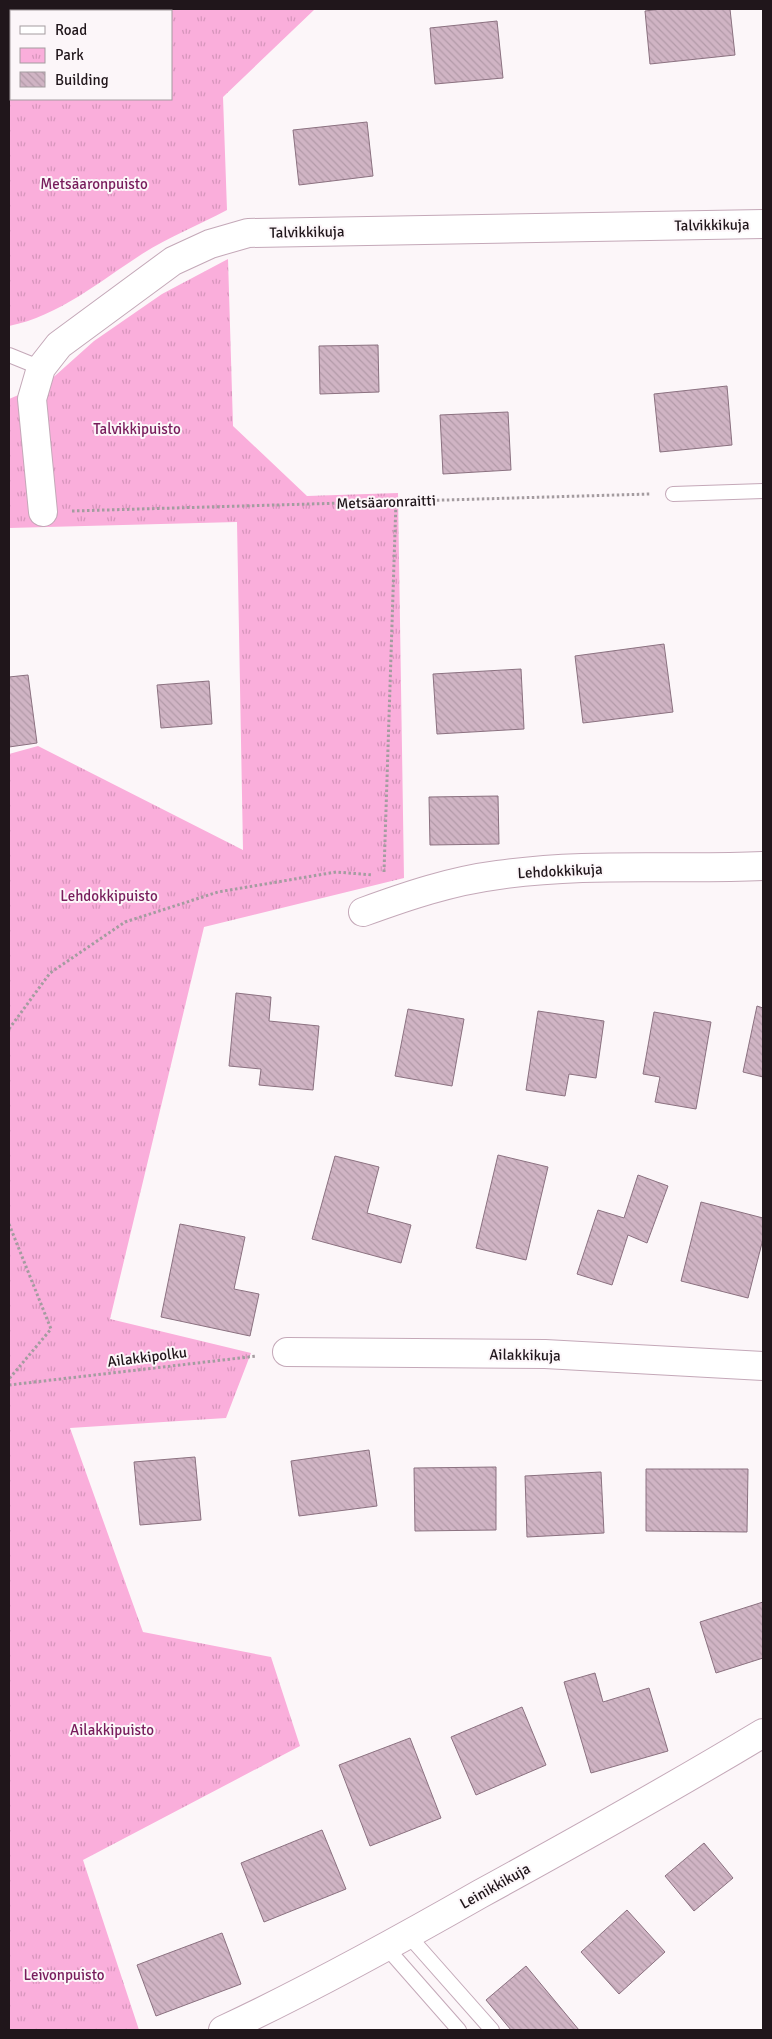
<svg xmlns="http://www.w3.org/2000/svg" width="772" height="2039" font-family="Signika,sans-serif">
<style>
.park{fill:url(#park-tufts);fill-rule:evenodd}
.building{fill:url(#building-back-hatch);stroke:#8b7180}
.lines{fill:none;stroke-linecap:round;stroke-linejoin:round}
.lane-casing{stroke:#c4a8b8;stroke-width:16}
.street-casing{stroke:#c4a8b8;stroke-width:30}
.path{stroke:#a49ca0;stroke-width:3;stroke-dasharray:2.5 2.5;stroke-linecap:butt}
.lane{stroke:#fff;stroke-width:14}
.street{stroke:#fff;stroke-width:28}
.labels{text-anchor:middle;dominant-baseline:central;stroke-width:4;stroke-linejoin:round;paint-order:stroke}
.park-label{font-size:15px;fill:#771c5b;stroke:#fcf6f9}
.street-label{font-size:15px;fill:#20161b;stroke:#fcf6f9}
</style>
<defs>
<pattern id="park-tufts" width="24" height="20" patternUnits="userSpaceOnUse" patternTransform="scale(1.25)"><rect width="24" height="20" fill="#faaedb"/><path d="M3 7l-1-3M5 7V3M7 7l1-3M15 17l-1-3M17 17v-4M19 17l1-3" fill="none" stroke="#d695bb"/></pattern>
<pattern id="building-back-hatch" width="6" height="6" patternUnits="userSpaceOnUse" patternTransform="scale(1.25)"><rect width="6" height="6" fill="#d0b4c4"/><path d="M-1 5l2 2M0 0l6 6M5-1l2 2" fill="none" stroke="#b29aa8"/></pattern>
</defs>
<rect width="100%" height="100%" fill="#fcf6f9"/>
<!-- park -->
<g class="park">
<path d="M9,9H315L223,97L227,210C199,225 169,237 142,254C100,281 59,316 9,326ZM11,11H171V99H11Z"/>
<path d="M228,259L233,426L307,496L398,493L404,878L204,927L110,1319L251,1353L226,1418L70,1428L143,1632L271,1657L300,1746L83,1860L139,2030H9V754L38,746L243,850L237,522L9,528V399L47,383L94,341L162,294Z"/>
</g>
<!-- building -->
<g class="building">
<path d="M661,9H730L735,55L650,64L645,11Z"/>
<path d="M497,21L503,78L435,84L430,28Z"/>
<path d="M367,122L373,176L299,185L293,130Z"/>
<path d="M378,345L379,392L320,394L319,346Z"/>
<path d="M727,386L732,445L660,452L654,394Z"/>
<path d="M508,412L511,470L443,474L440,415Z"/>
<path d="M664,644L673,712L583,723L575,656Z"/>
<path d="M521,669L524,729L437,734L433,674Z"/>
<path d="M28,675L37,743L9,747V677Z"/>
<path d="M209,681L212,724L161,728L157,685Z"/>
<path d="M498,796L499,844L430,845L429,797Z"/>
<path d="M236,993L271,997L269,1021L319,1026L313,1090L259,1085L261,1069L229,1066Z"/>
<path d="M757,1006L763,1008V1077L743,1072Z"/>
<path d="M408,1009L464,1019L452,1086L395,1076Z"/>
<path d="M538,1011L604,1021L596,1078L569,1074L565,1096L526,1090Z"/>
<path d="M654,1012L711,1022L696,1109L655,1102L660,1077L643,1074Z"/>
<path d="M498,1155L548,1167L526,1260L476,1248Z"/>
<path d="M335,1156L379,1167L367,1213L411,1225L401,1263L312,1239Z"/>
<path d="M638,1175L668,1186L647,1243L628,1235L612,1285L577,1274L598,1210L624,1218Z"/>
<path d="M701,1202L763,1218V1239L748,1298L681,1281Z"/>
<path d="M180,1224L245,1237L234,1289L259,1294L250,1336L161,1317Z"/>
<path d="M369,1450L377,1506L299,1516L291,1461Z"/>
<path d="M195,1457L201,1520L140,1525L134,1462Z"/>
<path d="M496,1467V1530L415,1531L414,1468Z"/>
<path d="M646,1469H748L747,1532L646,1531Z"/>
<path d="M601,1472L604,1533L527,1537L525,1476Z"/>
<path d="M763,1602V1658L716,1673L700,1622Z"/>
<path d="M595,1673L603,1702L649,1688L668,1751L591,1773L564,1682Z"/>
<path d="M522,1707L546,1765L476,1795L451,1737Z"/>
<path d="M410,1738L441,1818L370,1846L339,1765Z"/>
<path d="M322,1830L346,1889L264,1922L241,1863Z"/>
<path d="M704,1843L733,1878L694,1911L665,1876Z"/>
<path d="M627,1910L665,1952L619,1994L581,1952Z"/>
<path d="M222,1933L241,1984L156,2016L137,1965Z"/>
<path d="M526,1966L579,2030H511L486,2000Z"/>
</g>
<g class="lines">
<defs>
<g id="lane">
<path d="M9,355L41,368"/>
<path d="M673,494L763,491"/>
<path d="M408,1935L492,2030"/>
<path d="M386,1947L459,2030"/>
</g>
<g id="street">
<path d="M43,512L32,399L41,368L59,345L173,261L210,244L248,233L763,224"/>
<path d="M363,912C407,896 451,881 498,875C586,862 675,870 763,866"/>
<path d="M287,1352L545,1354L763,1366"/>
<path d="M223,2030C311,1989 396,1942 480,1894C575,1842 670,1789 763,1733"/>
</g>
</defs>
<!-- lane casing -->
<use href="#lane" class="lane-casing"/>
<!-- street casing -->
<use href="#street" class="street-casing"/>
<!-- path -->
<g class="path">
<path d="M72,511L650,494"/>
<path d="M384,872L396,501"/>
<path d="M9,1029L50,973L125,922L218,892L336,872L373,875"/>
<path d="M9,1224L51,1329L9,1379"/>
<path d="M9,1385L257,1356"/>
</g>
<!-- lane -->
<use href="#lane" class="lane"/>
<!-- street -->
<use href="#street" class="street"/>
</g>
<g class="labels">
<!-- park labels -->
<g class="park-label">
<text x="94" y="184">Metsäaronpuisto</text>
<text x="137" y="429">Talvikkipuisto</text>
<text x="109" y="896">Lehdokkipuisto</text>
<text x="112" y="1730">Ailakkipuisto</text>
<text x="64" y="1975">Leivonpuisto</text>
</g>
<!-- street labels -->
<g class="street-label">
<text transform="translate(712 225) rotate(-1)">Talvikkikuja</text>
<text transform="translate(307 232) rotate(-1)">Talvikkikuja</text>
<text transform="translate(386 502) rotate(-2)">Metsäaronraitti</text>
<text transform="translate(560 871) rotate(-3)">Lehdokkikuja</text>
<text transform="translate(525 1355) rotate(1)">Ailakkikuja</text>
<text transform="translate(147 1357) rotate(-7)">Ailakkipolku</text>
<text transform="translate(495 1886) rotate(-29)">Leinikkikuja</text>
</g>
</g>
<!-- border -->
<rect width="772" height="2039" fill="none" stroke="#20161b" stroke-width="20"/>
<!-- legend -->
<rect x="10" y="10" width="162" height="90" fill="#fcf6f9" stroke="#a49ca0"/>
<rect x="20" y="26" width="25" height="8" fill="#ffffff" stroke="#a49ca0"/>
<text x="55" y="35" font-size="15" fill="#20161b">Road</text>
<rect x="20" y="48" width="25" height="15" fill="url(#park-tufts)" stroke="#a49ca0"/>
<text x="55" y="60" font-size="15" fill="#20161b">Park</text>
<rect x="20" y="72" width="25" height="15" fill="url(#building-back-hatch)" stroke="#a49ca0"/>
<text x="55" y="85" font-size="15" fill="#20161b">Building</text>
</svg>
